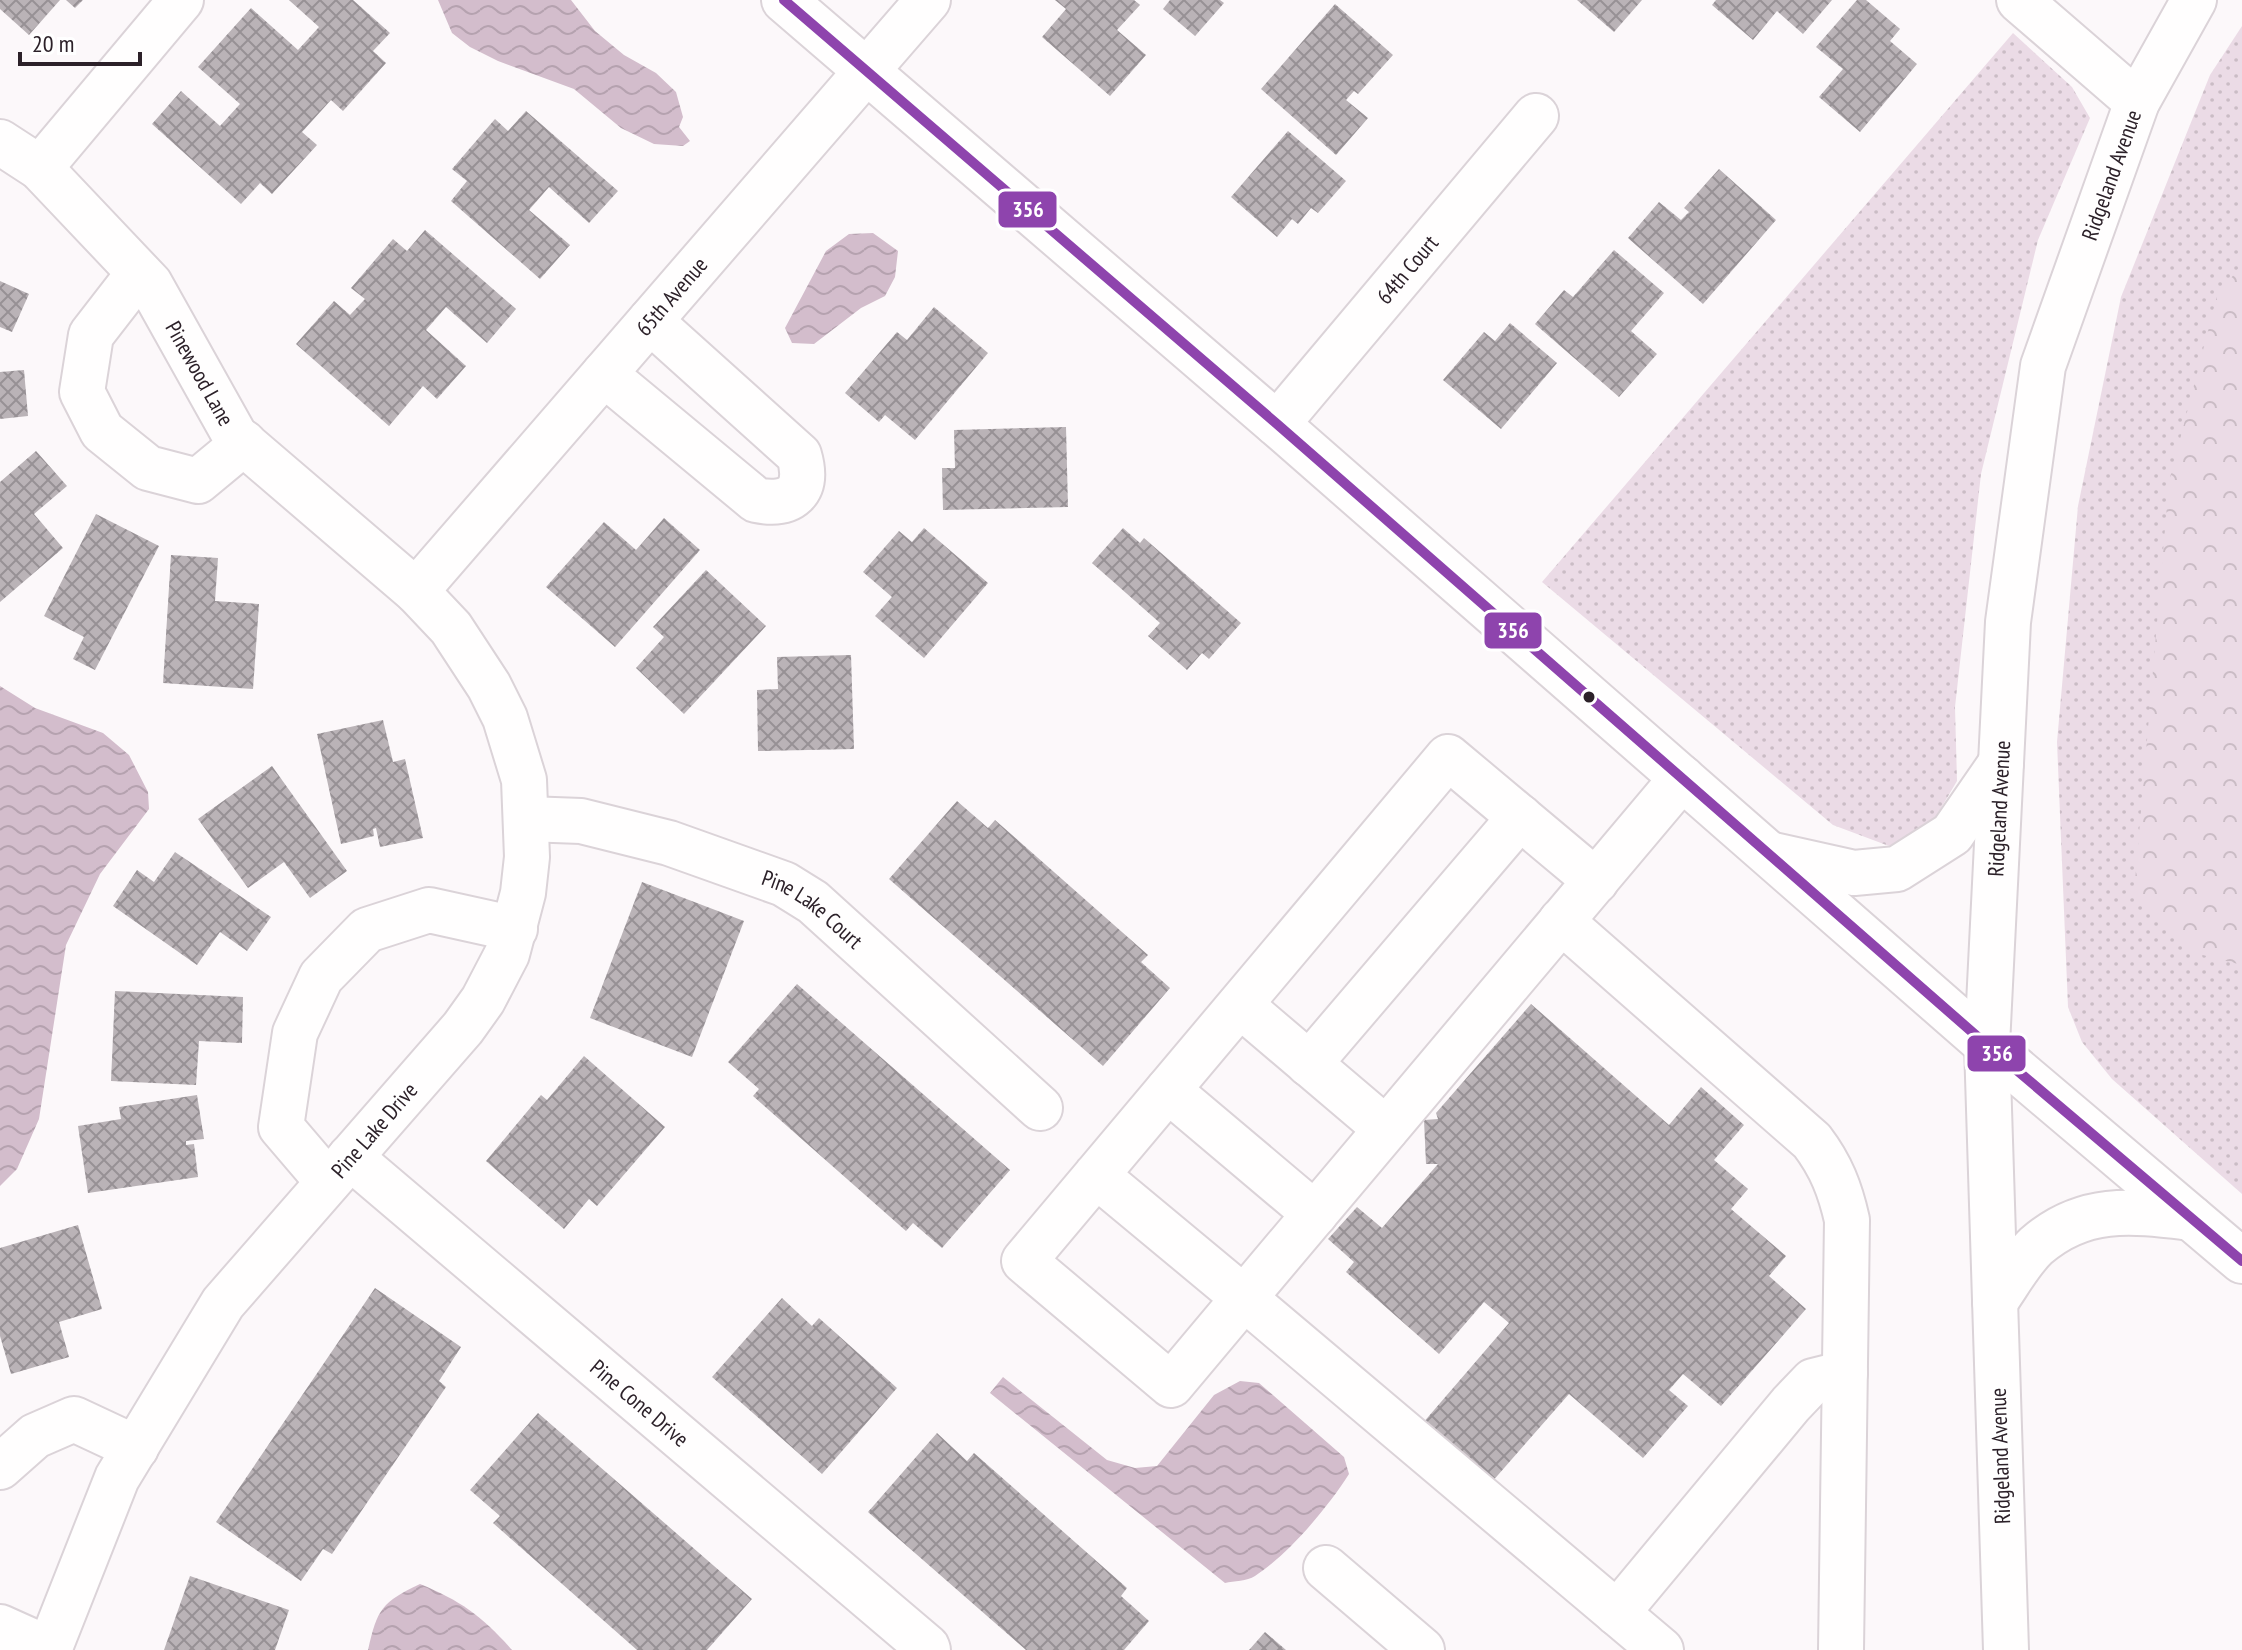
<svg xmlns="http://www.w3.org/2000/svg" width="2242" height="1650" font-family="'PT Sans Narrow',sans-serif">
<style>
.green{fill:url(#green-dots)}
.forest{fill:url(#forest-crowns)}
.water{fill:url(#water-waves)}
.building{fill:url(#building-cross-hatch)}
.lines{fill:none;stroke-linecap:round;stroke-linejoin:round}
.minor-casing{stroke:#dbd3d8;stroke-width:48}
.minor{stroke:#fffefe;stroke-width:44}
.bus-1-casing{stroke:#fff;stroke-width:16}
.bus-1{stroke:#8e44ad;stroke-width:10}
.bus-dot{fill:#2c2129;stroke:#fff;stroke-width:3}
.labels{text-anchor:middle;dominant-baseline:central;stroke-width:6;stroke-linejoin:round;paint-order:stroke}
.street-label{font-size:22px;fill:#2c2129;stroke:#fff}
.line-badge{stroke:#fff;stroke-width:3}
.badge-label{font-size:22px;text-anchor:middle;font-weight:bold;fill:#fff}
</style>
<defs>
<pattern id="green-dots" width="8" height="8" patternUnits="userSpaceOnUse" patternTransform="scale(2)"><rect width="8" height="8" fill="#ebdbe6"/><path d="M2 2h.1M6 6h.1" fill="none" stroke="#cabcc5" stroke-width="1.8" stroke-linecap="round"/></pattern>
<pattern id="forest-crowns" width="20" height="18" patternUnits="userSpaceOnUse" patternTransform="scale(2)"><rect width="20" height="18" fill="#ebdbe6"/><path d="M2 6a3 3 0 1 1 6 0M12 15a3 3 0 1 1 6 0" fill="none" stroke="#cabcc5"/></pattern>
<pattern id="water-waves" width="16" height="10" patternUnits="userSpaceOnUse" patternTransform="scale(2)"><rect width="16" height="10" fill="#d3bdcc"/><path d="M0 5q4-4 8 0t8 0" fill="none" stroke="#b5a2af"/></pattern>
<pattern id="building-cross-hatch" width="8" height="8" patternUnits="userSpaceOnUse" patternTransform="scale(2)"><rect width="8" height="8" fill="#bab3b7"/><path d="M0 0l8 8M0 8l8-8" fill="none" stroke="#979195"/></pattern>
</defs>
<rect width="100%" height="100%" fill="#fcf8fa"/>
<!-- green -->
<g class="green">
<path d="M2242,26V1194L2112,1079L2082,1042L2068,1007L2057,742L2078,506L2121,297L2210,75Z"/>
<path d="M2013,33L2072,87L2090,118L2038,240L1981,474L1955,707L1957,781L1931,825L1889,846L1833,825L1542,582Z"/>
</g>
<!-- forest -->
<path class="forest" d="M2242,264V965L2187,951L2134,893L2169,482L2217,296Z"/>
<!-- water -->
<g class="water">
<path d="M438,0H571L595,31L624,55L656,73L676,92L683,117L679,127L690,141L683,146L654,144L621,128L574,89L498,61L470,47L452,33Z"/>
<path d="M873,233L898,251L895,277L885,296L861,308L814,344L792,343L785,328L826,251L849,234Z"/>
<path d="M0,686L35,708L103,733L129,755L148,792L149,809L100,874L66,945L39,1119L17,1169L0,1186Z"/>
<path d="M1003,1377L1107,1460L1135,1468L1157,1466L1214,1395L1240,1381L1259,1383L1344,1457L1349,1474C1328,1507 1289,1554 1255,1576C1247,1581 1234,1581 1225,1583L990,1393Z"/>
<path d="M420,1584C461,1601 482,1616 512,1650H368C377,1609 382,1602 420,1584Z"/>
</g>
<!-- building -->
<g class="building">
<path d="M0,0H60L29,35L0,9Z"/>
<path d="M66,0H83L75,8Z"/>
<path d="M289,0H353L390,33L373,51L386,63L343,111L331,100L302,132L317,145L272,194L260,183L241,204L152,124L181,91L220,126L240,104L198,67L251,8L298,50L319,27Z"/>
<path d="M1055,0H1134L1140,5L1117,30L1146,55L1110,96L1042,37L1066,9Z"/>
<path d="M1170,0H1220L1224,3L1195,36L1163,9Z"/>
<path d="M1577,0H1642L1614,32Z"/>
<path d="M1716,0H1832L1803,34L1777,11L1753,40L1712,5Z"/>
<path d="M1857,0H1866L1900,29L1890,41L1917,64L1860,132L1819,97L1843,69L1816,47Z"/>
<path d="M1335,4L1393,55L1358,94L1354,91L1346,100L1368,118L1336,155L1261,89Z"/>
<path d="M526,111L618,191L589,223L549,187L529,210L570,245L540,279L451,201L467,181L452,169L495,119L508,131Z"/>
<path d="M1288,131L1346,181L1318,213L1311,208L1298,224L1292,219L1277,237L1231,197Z"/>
<path d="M1719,169L1776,220L1703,304L1628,238L1659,202L1681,220L1689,212L1684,208Z"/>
<path d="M425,230L516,309L487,343L446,307L426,330L466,366L437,399L423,386L389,426L296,344L334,301L350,315L365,299L351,288L393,239L407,251Z"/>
<path d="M1614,250L1664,293L1631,331L1657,354L1619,397L1535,324L1564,290L1573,297Z"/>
<path d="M0,281L29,294L12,332L0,327Z"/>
<path d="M934,307L988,353L915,440L885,415L879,422L845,393L897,332L907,340Z"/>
<path d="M1510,323L1557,363L1501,429L1443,380L1484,332L1495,341Z"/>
<path d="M24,370L28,416L0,419V372Z"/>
<path d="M1066,427L1068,507L943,510L942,468H955L954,430Z"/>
<path d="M36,451L67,486L34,514L63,548L0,602V482Z"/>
<path d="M96,514L159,546L95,670L73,659L84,637L44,616Z"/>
<path d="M664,518L700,550L615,647L546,587L604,522L636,550Z"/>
<path d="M924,528L988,583L924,658L875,616L892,597L863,572L899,531L912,542Z"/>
<path d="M1123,528L1140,543L1144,538L1241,623L1209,659L1202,653L1187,670L1148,636L1160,623L1092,563Z"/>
<path d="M171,555L218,558L215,601L259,604L253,689L163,683Z"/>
<path d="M706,570L766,626L684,714L636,668L664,637L653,627Z"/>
<path d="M851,655L854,749L758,751L757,690L778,689L777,657Z"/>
<path d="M383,720L393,762L405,759L423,838L380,847L376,828L373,829L374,836L341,844L317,734Z"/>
<path d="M272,766L347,871L310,898L284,862L248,888L198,819Z"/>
<path d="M957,801L988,828L995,820L1148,955L1141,962L1170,988L1103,1066L889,879Z"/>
<path d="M175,852L271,917L247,951L220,932L197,965L113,906L137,870L154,882Z"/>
<path d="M642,882L744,921L692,1057L590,1018Z"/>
<path d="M797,984L1010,1170L942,1248L913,1223L906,1231L753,1096L759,1089L728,1062Z"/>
<path d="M115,991L243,997L242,1043L199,1041L196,1085L111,1081Z"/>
<path d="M1531,1004L1669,1125L1701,1087L1744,1125L1714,1160L1748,1189L1731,1209L1786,1256L1769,1276L1806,1309L1721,1406L1683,1374L1669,1390L1688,1406L1643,1458L1569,1394L1491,1483L1422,1424L1509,1323L1484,1302L1439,1354L1346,1272L1354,1262L1328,1239L1357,1207L1382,1228L1438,1164H1426L1424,1120L1438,1119L1436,1113Z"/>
<path d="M584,1056L665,1127L597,1206L589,1199L564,1229L486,1161L541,1095L547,1100Z"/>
<path d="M197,1095L204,1139L186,1141V1145L194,1144L198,1177L88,1193L78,1126L121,1119L119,1107Z"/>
<path d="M78,1225L102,1309L59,1322L69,1357L11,1374L0,1336V1248Z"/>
<path d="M375,1288L461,1347L439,1381L446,1387L332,1554L323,1549L301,1581L216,1522Z"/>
<path d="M782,1298L812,1326L819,1318L897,1388L822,1474L712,1377Z"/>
<path d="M538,1413L752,1599L707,1650H637L493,1523L500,1516L470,1490Z"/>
<path d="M937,1433L967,1461L974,1453L1127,1588L1121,1596L1149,1621L1124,1650H1026L868,1512Z"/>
<path d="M190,1576L289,1610L275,1650H164Z"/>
<path d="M1265,1632L1286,1650H1249Z"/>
</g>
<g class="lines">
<defs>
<g id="minor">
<path d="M784,0L1277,424L1987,1045L2242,1261"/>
<path d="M2019,0L2137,102"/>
<path id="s1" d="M0,142L40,168L150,284L235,436L416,591L451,628L489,686L505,718L524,780L527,857L523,893L507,954L483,1000L463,1028L223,1303L117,1478L49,1650"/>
<path d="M40,168L181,0"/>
<path d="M139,273L91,335L82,392L102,431L148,468L198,481L244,443"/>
<path d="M604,374L756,500C791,507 810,492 799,455L650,321"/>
<path id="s2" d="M1277,424L1536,116"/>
<path id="s3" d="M416,591L928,0"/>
<path id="s4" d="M527,819L581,821L669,843L784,884L813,902L1040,1108"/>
<path d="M1773,855L1854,873L1897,869L1952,834L2001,763"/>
<path d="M1561,921L1812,1141C1831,1166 1840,1189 1847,1220L1841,1650"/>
<path d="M1240,1005L1386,1129"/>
<path d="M1309,1064L1520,817"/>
<path d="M1168,1090L1315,1214"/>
<path id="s5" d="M350,1157L927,1647L928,1650"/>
<path d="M1096,1175L1244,1298L1171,1385L1024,1261L1448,757L1596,881"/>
<path d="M328,1182L281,1127L295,1033L321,977L367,930L429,910L515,929"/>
<path d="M1995,1302C2008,1284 2020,1261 2036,1246C2084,1204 2133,1211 2191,1218"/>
<path d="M0,1467L35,1436L74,1419L136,1448"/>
<path d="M1326,1568L1422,1650"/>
<path d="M1617,1613L1791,1404L1813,1381L1845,1373"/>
<path d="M0,1627L49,1649"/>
<path d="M1661,1650L1244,1298L1682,778"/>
<path id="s6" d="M2006,1650L1987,1045L2008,622L2043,366L2137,102L2194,0"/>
</g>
</defs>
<!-- minor casing -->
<use href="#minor" class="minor-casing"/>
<!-- minor -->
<use href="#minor" class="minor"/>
<defs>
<path id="bus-1" d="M784,0L1277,424L1987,1045L2242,1261"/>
</defs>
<!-- bus-1 casing -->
<use href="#bus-1" class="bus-1-casing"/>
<!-- bus-1 -->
<use href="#bus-1" class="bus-1"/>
</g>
<!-- markers -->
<circle class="bus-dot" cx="1589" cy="697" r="7"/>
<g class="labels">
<!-- street labels -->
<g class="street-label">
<text stroke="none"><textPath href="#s6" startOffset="1490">Ridgeland Avenue</textPath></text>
<text stroke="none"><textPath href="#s2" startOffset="202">64th Court</textPath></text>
<text stroke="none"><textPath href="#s3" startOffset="390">65th Avenue</textPath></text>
<text stroke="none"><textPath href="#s1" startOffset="310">Pinewood Lane</textPath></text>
<text stroke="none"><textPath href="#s6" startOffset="842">Ridgeland Avenue</textPath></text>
<text stroke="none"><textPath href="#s4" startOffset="304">Pine Lake Court</textPath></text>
<text transform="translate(374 1130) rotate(-49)">Pine Lake Drive</text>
<text stroke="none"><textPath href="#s5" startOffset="380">Pine Cone Drive</textPath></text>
<text transform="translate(2000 1456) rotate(-92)">Ridgeland Avenue</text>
</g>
</g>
<g class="line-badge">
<rect x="997" y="190" width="61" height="39" rx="8" fill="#8e44ad"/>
<rect x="1483" y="611" width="60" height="39" rx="8" fill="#8e44ad"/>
<rect x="1966" y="1034" width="61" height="39" rx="8" fill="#8e44ad"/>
</g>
<g class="badge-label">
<text x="1028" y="217">356</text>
<text x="1513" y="638">356</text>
<text x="1997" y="1061">356</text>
</g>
<!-- scale -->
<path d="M20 52v12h120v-12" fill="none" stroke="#2c2129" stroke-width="4"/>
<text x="32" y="52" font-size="24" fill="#2c2129" stroke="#ffffff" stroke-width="6" paint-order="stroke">20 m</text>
</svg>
